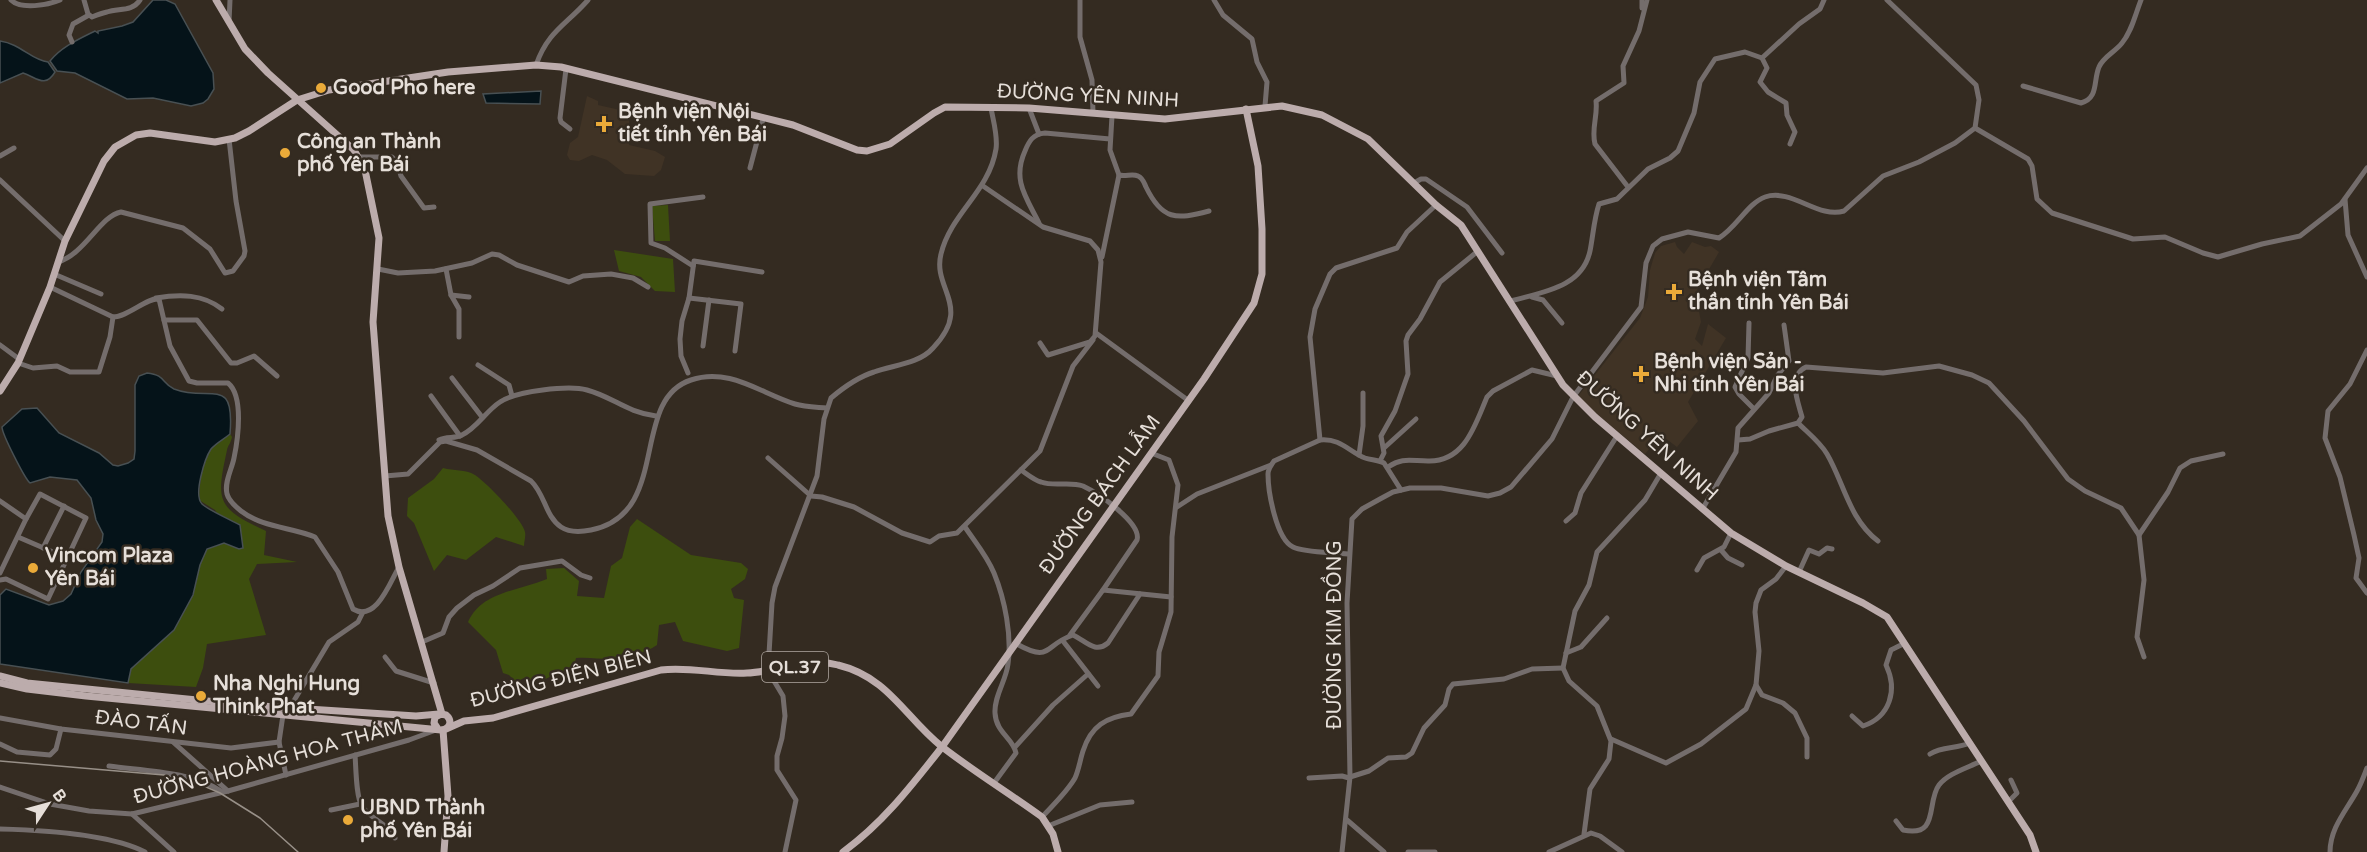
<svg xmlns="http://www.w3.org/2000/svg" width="2367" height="852" font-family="'Varela Round',sans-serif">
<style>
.built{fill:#403325}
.green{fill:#3d4e0e}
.water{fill:#051319;stroke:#485053;stroke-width:1.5}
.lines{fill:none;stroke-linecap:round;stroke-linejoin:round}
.minor{stroke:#746d6c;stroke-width:5}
.major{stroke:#bcacac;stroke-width:7}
.rail{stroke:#989088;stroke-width:1.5}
.poi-dot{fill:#eaaa39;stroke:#342b21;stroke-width:2}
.labels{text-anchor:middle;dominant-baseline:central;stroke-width:5;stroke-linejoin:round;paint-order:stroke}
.shield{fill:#342b21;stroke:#b1a9a2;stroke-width:1.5}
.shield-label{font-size:18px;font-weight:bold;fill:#e6dfd9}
.poi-label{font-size:20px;font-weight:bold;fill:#e6dfd9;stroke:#342b21;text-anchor:start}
.street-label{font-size:20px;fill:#e6dfd9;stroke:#342b21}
</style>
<rect width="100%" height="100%" fill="#342b21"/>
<!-- built -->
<g class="built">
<path d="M587,96L598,101V105L629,112V145L655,151L665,157L661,170L654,176L625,174L607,160L592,155L579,161L570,160L567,155L570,143L578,137Z"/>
<path d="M1675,242L1677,247L1684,254L1692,242L1705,247L1711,246L1719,252L1697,290L1701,293L1697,300L1701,322L1695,339L1702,346L1708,324L1726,338L1688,402L1698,421L1677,447L1661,435L1645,454L1581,401L1579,395L1640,318L1648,297L1650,270L1655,253L1661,246Z"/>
</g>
<!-- green -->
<g class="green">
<path d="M668,205L670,241H655L652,206Z"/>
<path d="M614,250L673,259L675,292L655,291L641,277L619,271Z"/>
<path d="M230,434L232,437C231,443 228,445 227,450C216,501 216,508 266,531L264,555L297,562L257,564L249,579L266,635L207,644L203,668L196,687L128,683L131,669L174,630L193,595L200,565L207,549L224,543L239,549L215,510L199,500C200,483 201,463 211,449C216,443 224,439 230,434Z"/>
<path d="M443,468C454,471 465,469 475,475C487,483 522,519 525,532C526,536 524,542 524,546L496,537L466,560L447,555L434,571L414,523L407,516L408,498L434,479Z"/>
<path d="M637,519L691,555L741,563L748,569L745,579L731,589L734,598L744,600L739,648L727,651L683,641L675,622L659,625L657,645C645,653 625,659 611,659C599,659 588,657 576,658L573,669L560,672L537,683L524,678L516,682L509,675L503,673L496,650L468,622C482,591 519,591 547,579L546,569L564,568L579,581L577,596L604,598L611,566L622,558L630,527Z"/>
</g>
<!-- water -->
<g class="water">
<path d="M153,0H166L175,4L213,73L214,89L208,99L203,103L191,106L153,98L127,99L75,73L57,71L50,61C61,47 79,39 95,31L98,33V31L122,26L133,22Z"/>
<path d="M0,41C21,44 31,60 48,62L55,72C45,89 36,77 23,73L0,83Z"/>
<path d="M541,91L540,104L486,103L483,94Z"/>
<path d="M147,373C166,375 161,383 174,389C210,403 235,374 230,434C224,439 216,443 211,449C205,458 193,495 202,504C208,510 231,520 240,525L243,548L239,549L224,543L207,549L200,565L193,595L174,630L131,669L128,683L0,664V595L6,589L49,605L63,601L71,594L81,572L102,542L103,534L96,520L91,498L77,480L50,477L30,483C25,479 2,434 2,427L22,409L37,408L59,433L99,453L113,465L118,466L128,463L134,459L135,451V385L139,376Z"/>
</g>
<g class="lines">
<!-- minor -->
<g class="minor">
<path d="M11,0C21,10 48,5 60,0"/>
<path d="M84,0L88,14L92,17C97,15 102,13 107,12C119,8 132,12 140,0"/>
<path d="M1080,0V37L1092,80L1093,113"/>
<path d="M1214,0L1223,15L1252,39L1257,62L1267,82L1265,106"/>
<path d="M1642,8V0"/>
<path d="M229,22L230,0"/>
<path d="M72,42L69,35L73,24L89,15"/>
<path d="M1762,58L1767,68L1760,82L1768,92L1786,103L1787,115L1795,132L1790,144"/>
<path d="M536,65C548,31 566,25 588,0"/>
<path d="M566,69L560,118L561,122L570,129"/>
<path d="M2023,86L2081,103C2099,98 2093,81 2099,67C2103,57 2115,52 2122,43C2132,31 2135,15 2141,0"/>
<path d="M1029,108L1039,134"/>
<path d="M1112,116L1110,150L1119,175C1126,177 1132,173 1138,176C1143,178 1144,183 1146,187C1162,220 1176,220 1209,211"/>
<path d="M1975,128L2028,159L2032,166L2037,199L2052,213L2133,239L2165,237L2203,253L2218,257L2262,244L2300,236L2341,204L2367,168"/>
<path d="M0,156L14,148"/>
<path d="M359,157H392L397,162L401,176L424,208L434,207"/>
<path d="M750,168L763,119"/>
<path d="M0,180L65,241"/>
<path d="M1414,183L1421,179H1426L1467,207L1502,253"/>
<path d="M983,186L1043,227L1090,241L1098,250L1101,262L1095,336L1090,342L1048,355L1040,343"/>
<path d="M1628,187L1595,144C1591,129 1598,116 1596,101L1624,83L1623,66L1639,31L1647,0"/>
<path d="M2345,199L2348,235L2367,277"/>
<path d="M1039,223C1026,197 1012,180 1025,151C1029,141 1033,134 1045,133L1110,139"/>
<path d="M1102,257L1119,175"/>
<path d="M58,262C85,254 100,216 121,212L183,228L210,249L225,273L233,271L244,256L245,251L236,201L229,139"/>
<path d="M693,266L665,248L651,243L650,204L703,197"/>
<path d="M378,269L398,273L435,271L472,263L492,254L499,255L517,265L569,282L583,276L611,274L633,278L648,287"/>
<path d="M446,269L451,295L459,309V337"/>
<path d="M54,274L101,294"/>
<path d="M50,287L113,317C128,317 147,297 159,299L170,346L189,381L197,383H228C244,396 238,439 234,458C232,469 224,482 227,494C229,501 236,507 241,511C263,528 291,527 315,537L338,572L353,609C376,623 390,582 399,567"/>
<path d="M451,295L469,297"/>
<path d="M1532,297L1543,300L1562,323"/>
<path d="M156,298C180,294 203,294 222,309"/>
<path d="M689,298L741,304L735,351"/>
<path d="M1511,301C1542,292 1582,288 1590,251C1593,236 1594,219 1599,204L1617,199L1648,169L1670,158L1678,151L1694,113L1700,82L1715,59L1745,52L1762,58L1799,24L1820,9L1824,0"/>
<path d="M164,320H197L231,363H237L254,356L277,376"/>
<path d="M1749,323L1748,358L1735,387L1739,394L1754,409"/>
<path d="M1096,333L1189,401"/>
<path d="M0,345L19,359"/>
<path d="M703,346L709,300"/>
<path d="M2367,350L2350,384L2328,411L2325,438L2340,477L2354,535L2359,558L2356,578L2367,593"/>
<path d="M18,363L33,368L57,366L70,372H99L110,337L113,317"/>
<path d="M478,365L509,385L512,396"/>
<path d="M688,373L681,356L680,339L682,321L689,298L694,261L762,272"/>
<path d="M452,378L482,417"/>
<path d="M431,396L460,436"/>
<path d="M1798,423C1808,433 1820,442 1827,454C1844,483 1849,519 1878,541"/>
<path d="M439,440C447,436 455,439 462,435C477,428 486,411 500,402C516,391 569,385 587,390C613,397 626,412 656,416"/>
<path d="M1320,440L1310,337L1315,309L1330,274L1336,268L1397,248L1407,232L1436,205"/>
<path d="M1738,440L1750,439L1769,431L1798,423L1802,417C1798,402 1787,376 1806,367L1883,373L1939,366L1972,375L1989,383L2024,421L2068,479L2085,491L2121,508L2139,535"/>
<path d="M1384,448L1416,419"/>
<path d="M1359,455L1363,426V393"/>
<path d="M768,458L811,496L822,497L854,507L902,533L930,542L939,536L957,533L1040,451L1073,366L1093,340"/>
<path d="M1380,461L1384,453L1381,436L1395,411L1408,374L1406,341L1408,335L1420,319L1440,282L1478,251"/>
<path d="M1388,467C1402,457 1411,461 1428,461C1465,462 1475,425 1487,397L1493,391L1532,370L1557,376"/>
<path d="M1021,470C1027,474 1034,480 1041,482C1055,487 1069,481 1083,486C1098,493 1142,523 1137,540L1103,590"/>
<path d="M385,476L408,474L440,442L446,441L477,450L531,481C545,494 545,516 561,527C570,533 581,532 591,530C672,514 629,400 691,380C729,367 760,393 795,404C805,407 816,407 827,408"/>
<path d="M0,501L26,519L0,573"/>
<path d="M1177,507L1197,494L1271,465"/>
<path d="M1703,508L1736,452L1738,428L1769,393L1777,376L1789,361L1784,325"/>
<path d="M1566,521L1575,513L1581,493L1617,436"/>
<path d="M965,527C975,542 987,556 994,573C1005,600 1012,636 1008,664C1006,681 994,696 995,713C996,733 1013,738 1016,753L994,783"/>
<path d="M18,537L67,558"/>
<path d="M43,548L64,506"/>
<path d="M1721,550L1728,558L1742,565"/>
<path d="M1348,554C1334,552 1305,553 1293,547C1276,539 1268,491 1268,474C1268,469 1271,465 1274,461L1320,440C1341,438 1349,452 1365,458C1371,460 1378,460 1384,463L1401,490"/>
<path d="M1786,566L1776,579L1761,590L1756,603L1755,612L1759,651L1756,685L1762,695L1783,703L1795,713L1807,738V757"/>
<path d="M1697,570L1704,558L1724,547L1731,533"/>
<path d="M1799,572L1809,550L1819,554L1827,548L1832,549"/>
<path d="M0,580L6,579L48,599L86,518L40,494L26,519"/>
<path d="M1070,635L1103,590L1171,597"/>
<path d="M1063,641L1098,686"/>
<path d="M422,642L443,633L449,617L457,608L474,595L493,586L520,568L562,561L581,575L590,578"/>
<path d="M1015,643C1052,664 1043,645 1073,635C1086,641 1095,654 1108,643L1140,594"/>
<path d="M1566,653L1581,647L1607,618"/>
<path d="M385,657L396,671L434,683"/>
<path d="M2144,657L2137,637L2144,580L2139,535L2168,492L2180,468L2191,461L2223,454"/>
<path d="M289,709L329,642L358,622L363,612"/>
<path d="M283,715L279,742L286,775"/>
<path d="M1852,716L1863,726C1890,717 1898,690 1886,665L1891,650L1905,643"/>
<path d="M0,718L61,729L231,748L279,742"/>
<path d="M1611,739L1666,763L1701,744L1746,709L1756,685"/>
<path d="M173,742L228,791"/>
<path d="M0,744L17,752L50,755L56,749L61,729"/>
<path d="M1015,747L1053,705L1088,674"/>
<path d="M1930,754C1942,746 1956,749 1970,743"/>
<path d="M355,755C356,767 356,798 362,806C371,820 390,825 395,838"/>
<path d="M109,766C146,771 190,771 223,792"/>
<path d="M1350,777L1369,771L1388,758L1406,757L1412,753L1424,728L1445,705L1449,689L1453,684L1504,679L1532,669L1563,668"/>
<path d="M1309,778L1342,776L1349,778"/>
<path d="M0,787L50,804L89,811L132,814L228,791L409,740L436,730"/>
<path d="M2008,802L2017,793L2011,780"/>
<path d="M331,810L360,804"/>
<path d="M132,814L174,852"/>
<path d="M1042,817C1053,805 1067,792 1075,778C1079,769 1080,760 1083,751C1091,726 1106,717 1131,714L1158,676L1159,652L1171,612L1172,537L1178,485L1169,460L1151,453"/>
<path d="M1347,820L1384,852"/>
<path d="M1896,821L1903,830C1940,838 1926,802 1939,785C1948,773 1968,768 1981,761"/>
<path d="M1048,826L1100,805L1132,802"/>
<path d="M0,829C40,830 110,834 145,852"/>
<path d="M1584,834L1590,789L1609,759L1611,741L1597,706L1569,681L1563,668L1575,611L1589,585L1597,552L1645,500L1661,473"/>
<path d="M785,852L796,800L777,770V756L782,738L785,716L783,696L768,671L772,603L775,587L817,476L824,419L831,398C844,387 858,377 874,372C893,365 919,364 933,348C973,306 932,289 941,254C951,213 989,192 996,149C998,136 993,120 991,108"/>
<path d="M1342,852L1350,777L1347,603L1352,519L1362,509L1380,499L1393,492L1410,488H1441L1488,496L1500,493L1511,487L1552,439L1573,397L1641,307L1646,263L1653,246L1662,239L1688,232L1719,238C1736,228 1748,203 1765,197C1792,188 1818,219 1844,211L1883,176L1919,162L1955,143L1975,128L1979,100L1976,85L1887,0"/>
<path d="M1408,852H1435"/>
<path d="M1549,852L1591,833L1600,836L1622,852"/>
<path d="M2330,852C2330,828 2346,811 2357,791C2361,784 2364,776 2367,768"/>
</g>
<!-- major -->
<g class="major">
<path d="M216,0L245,49L268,73L354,150L365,170L379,238L373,322L388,516L399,567L442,714"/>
<path d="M0,391L18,363L29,337L50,287L65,241L104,161L115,147L136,135L150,133L215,142L235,138L249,131L297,100L329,90L448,72L536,65L561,67L793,125L857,150L867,151L890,144L934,113L945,107L1029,108L1165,119L1282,106L1322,115L1368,139L1436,205L1461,225L1563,385L1595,417L1731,533L1786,566L1863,603L1887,617L2030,835L2036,852"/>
<path d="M0,676L27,683L247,705L416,716L439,714"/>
<path d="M0,683L27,689L86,696L441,730C450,729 453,721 446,715L441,714L435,717L434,723L438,729"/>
<path d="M446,729L464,721L493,718L661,670C689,666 719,675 747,673C777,672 809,657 838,665C888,677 905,717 941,746C973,771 1009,793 1042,817L1053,834L1058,852"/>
<path d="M443,730L448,796L444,852"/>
<path d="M843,852C883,823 912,785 942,747L1204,379L1254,303L1262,274V229L1258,166L1246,109"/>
</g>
<!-- rail -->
<path class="rail" d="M0,761L164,775L197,783L220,793L260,818L298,852"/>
</g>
<!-- markers -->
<g class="poi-dot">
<circle cx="321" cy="88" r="6"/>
<path d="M601 115h6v6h6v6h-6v6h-6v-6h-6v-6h6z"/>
<circle cx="285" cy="153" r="6"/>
<path d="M1671 283h6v6h6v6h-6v6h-6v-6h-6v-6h6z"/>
<path d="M1638 365h6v6h6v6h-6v6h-6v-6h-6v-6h6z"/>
<circle cx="33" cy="568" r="6"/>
<circle cx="201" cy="696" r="6"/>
<circle cx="348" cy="820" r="6"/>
</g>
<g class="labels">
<!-- shield labels -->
<rect class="shield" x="762" y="652" width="66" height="30" rx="4.5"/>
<g class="shield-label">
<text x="795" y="667">QL.37</text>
</g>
<!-- poi labels -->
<g class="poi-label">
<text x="333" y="88">Good Pho here</text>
<text x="618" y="112">Bệnh viện Nội<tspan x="618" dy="23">tiết tỉnh Yên Bái</tspan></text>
<text x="297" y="142">Công an Thành<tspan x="297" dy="23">phố Yên Bái</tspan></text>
<text x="1688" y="280">Bệnh viện Tâm<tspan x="1688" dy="23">thần tỉnh Yên Bái</tspan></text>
<text x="1654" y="362">Bệnh viện Sản -<tspan x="1654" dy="23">Nhi tỉnh Yên Bái</tspan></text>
<text x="45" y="556">Vincom Plaza<tspan x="45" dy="23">Yên Bái</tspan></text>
<text x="213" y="684">Nha Nghi Hung<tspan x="213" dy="23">Think Phat</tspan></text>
<text x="360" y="808">UBND Thành<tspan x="360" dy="23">phố Yên Bái</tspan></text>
</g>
<!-- street labels -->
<g class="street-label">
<text transform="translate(1088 96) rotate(3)">ĐƯỜNG YÊN NINH</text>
<text transform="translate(1647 436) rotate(42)">ĐƯỜNG YÊN NINH</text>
<text transform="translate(1100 495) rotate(-54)">ĐƯỜNG BÁCH LẪM</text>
<text transform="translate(1335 635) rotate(-90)">ĐƯỜNG KIM ĐỒNG</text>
<text transform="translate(561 679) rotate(-14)">ĐƯỜNG ĐIỆN BIÊN</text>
<text transform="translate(141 723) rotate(7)">ĐÀO TẤN</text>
<text transform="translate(268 762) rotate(-15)">ĐƯỜNG HOÀNG HOA THÁM</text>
</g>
</g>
<!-- north arrow -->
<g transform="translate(48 804) rotate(54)" stroke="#342b21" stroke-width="4.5" paint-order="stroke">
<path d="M0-4.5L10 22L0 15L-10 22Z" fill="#e6dfd9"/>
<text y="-9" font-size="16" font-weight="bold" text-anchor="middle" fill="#e6dfd9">B</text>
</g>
</svg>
